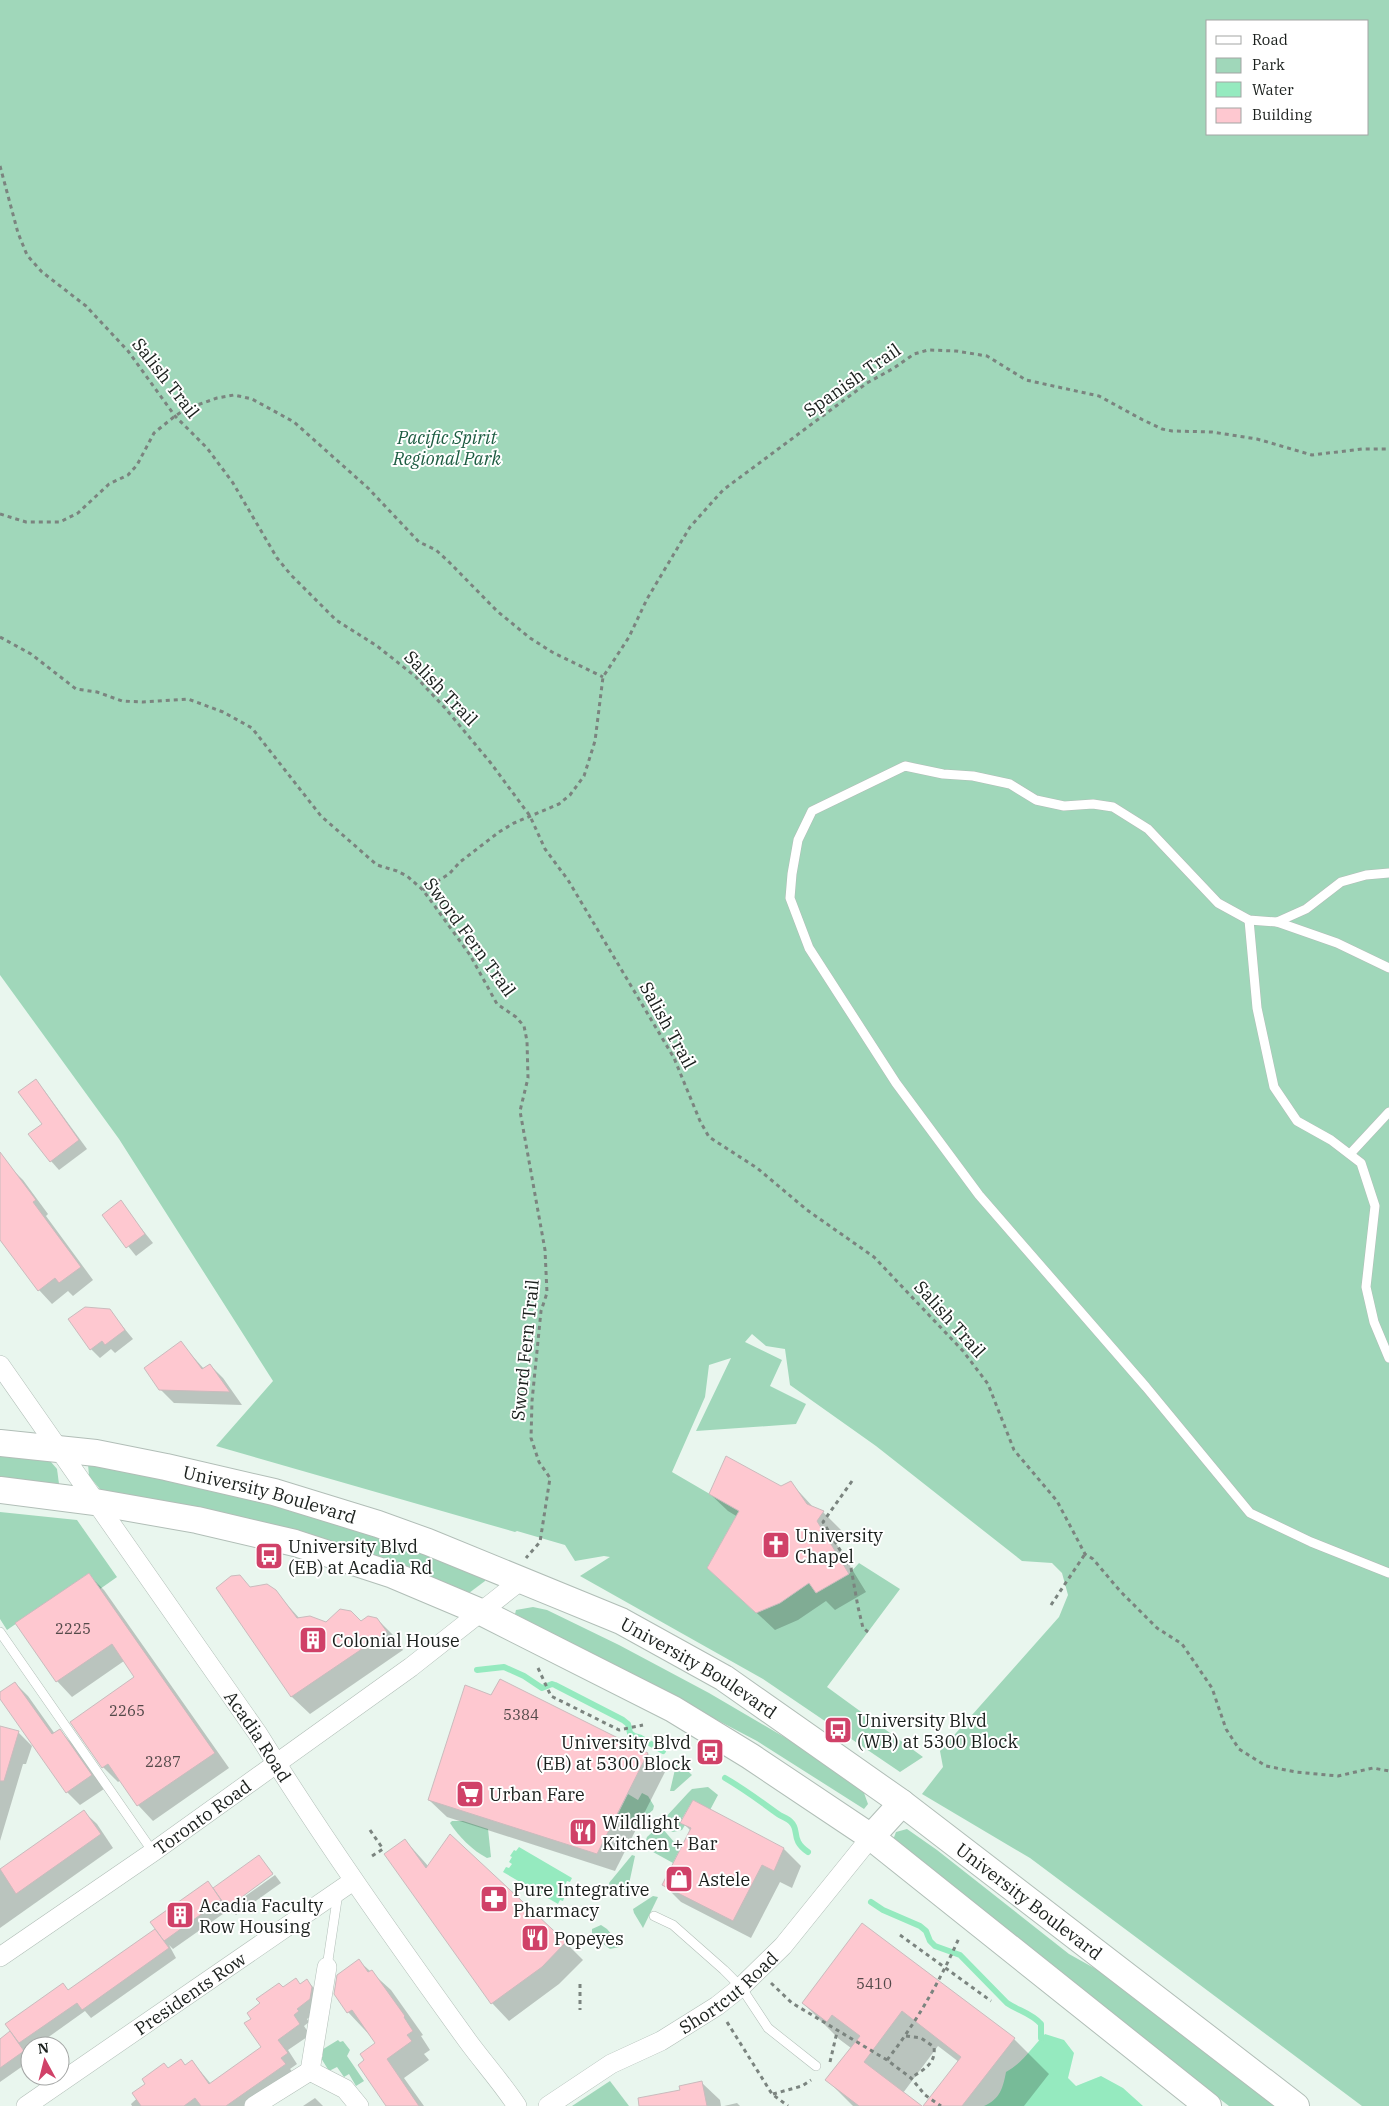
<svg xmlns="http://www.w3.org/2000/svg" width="1389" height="2106" font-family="'IBM Plex Serif',serif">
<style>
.green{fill:#a0d7ba;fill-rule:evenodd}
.water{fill:#95eabf}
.shadow{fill:#0003}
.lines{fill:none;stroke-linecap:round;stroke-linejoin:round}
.stream{stroke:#95eabf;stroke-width:6}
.building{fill:#fec8d0;stroke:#cabbbd}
.lane-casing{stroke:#b1beb7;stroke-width:10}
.street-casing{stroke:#b1beb7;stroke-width:20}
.secondary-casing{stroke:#b1beb7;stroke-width:28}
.path{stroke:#7b847f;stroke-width:3;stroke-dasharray:4 4;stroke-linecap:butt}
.lane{stroke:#fff;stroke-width:9}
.street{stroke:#fff;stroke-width:19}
.secondary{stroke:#fff;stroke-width:26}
.labels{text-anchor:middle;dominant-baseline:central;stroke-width:4;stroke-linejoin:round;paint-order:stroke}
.number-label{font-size:15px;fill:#534949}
.street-label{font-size:18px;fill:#1a1f1c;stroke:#fff}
.park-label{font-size:18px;font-style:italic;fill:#1c5c41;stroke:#fff}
.poi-label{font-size:18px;fill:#1a1f1c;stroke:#fff;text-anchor:start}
</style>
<rect width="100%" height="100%" fill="#e9f6ee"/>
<!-- green -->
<g class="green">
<path d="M0,0H1389V2106H1362L1030,1858L922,1794L943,1767L940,1751L1059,1617L1068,1595L1062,1573L1052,1563L1022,1561L876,1446L790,1385L785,1349L766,1346L752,1334L745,1342L782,1360L770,1386L806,1404L796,1424L696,1431L731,1358L709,1365L705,1397L672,1472L739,1511L707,1568L756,1613L780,1603L809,1583L816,1593L849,1574L859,1563L900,1589L827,1687L923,1757L900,1772L763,1679L580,1576L610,1557L604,1556L575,1561L565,1545L517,1531L515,1532L216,1446L273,1381L119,1139L0,975ZM1208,21H1368V134H1208Z"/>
<path d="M0,1451L45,1455L57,1469L59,1484L52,1485L0,1480Z"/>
<path d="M88,1464L277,1501L486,1574L485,1581L469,1593L104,1494L89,1476Z"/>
<path d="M0,1512L77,1520L117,1577L100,1589L89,1573L7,1630L0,1619Z"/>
<path d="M533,1607L547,1610L619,1645L709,1693L842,1771L864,1793L868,1804L864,1809L757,1741L515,1614L516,1610Z"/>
<path d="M680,1764L692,1775L674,1791H670L676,1765Z"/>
<path d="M708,1787L718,1795L710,1810L693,1800L680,1822L685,1825L682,1830L673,1832L667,1829L664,1819L688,1793L692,1789Z"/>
<path d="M642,1793L648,1796L654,1806L653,1810L635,1825L617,1816L628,1794L638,1800Z"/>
<path d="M452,1821H463L488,1829L491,1857L487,1858C472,1850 459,1837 450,1823Z"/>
<path d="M658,1827L662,1828L680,1849L673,1863L644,1847L647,1837Z"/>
<path d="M907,1829L937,1850L1069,1954L1112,1978L1284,2106H1229L1094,2003L893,1840L896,1832Z"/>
<path d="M632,1855L635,1856L629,1884H626L625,1890L610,1887L609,1883Z"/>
<path d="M653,1896L658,1897L643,1928L634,1913L633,1909Z"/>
<path d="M601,1925L607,1929L619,1943V1947L610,1949L592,1935V1929Z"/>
<path d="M338,2040L340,2042L343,2041L350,2050L347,2056L364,2081L356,2086L349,2074L344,2077L337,2067L329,2071L321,2058L323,2056L320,2051Z"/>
<path d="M610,2081L629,2106H572Z"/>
</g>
<!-- water -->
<g class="water">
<path d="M519,1847L572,1878L570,1882L567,1881L564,1887L567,1890L563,1901L560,1900L558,1904L503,1872L506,1867L509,1868L512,1864L509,1862L512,1857L510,1856L514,1850L516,1851Z"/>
<path d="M1045,2034L1064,2040L1074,2053L1068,2078L1076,2086L1101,2076L1123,2088L1143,2106H984C1000,2099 1003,2088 1006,2072C1023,2063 1032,2047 1045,2034Z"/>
</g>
<!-- shadow -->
<g class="shadow">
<path d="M35,1081L44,1090L87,1149L59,1170L51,1161Z"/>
<path d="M9,1166L23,1180L48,1214L46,1216L93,1280L73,1296L68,1291L52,1304L39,1290L0,1240V1168Z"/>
<path d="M120,1202L153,1243L136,1256L103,1215Z"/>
<path d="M109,1310L133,1339L115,1353L111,1349L100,1358L91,1349Z"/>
<path d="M181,1343L204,1369L210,1365L223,1378L242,1405L174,1403L160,1389Z"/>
<path d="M791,1483L814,1508L823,1512L841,1530L834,1540L866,1592L835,1610L826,1601L798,1620L775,1630L709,1568L738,1517L728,1511L710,1494L781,1488Z"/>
<path d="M89,1575L104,1590L229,1768L153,1821L138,1805L121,1780L118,1782L103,1767L136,1677L124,1661L72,1697L57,1681L17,1624Z"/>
<path d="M217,1588H251L275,1591L300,1619L326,1624L361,1622L377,1619L395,1637L403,1650L310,1714L292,1697Z"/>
<path d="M500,1680L648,1754L665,1772L615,1871L447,1817L429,1800Z"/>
<path d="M15,1683L28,1696L55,1734L60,1731L73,1744L104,1789L80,1805L67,1792L0,1697V1693Z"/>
<path d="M0,1727L19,1733L32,1746L26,1764H23L0,1841Z"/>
<path d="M83,1811L97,1824L113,1848L0,1928V1870Z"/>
<path d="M682,1822L784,1849L801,1866L792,1888L780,1882L751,1938L681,1902L663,1884L691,1831Z"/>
<path d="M405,1840L429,1867L565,1942L583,1960L559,1984L509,2021L492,2003Z"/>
<path d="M259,1857L273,1873L227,1906V1909L275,1875L281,1883L236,1915L230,1909L173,1949L169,1945L176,1958L91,2018L85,2011L36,2046H30L29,2051L25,2047L30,2061L0,2082V2040L10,2033L14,2037L69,1991L159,1934L207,1882L214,1889Z"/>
<path d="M863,1925L1014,2039L1049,2074L1024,2106H924L959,2062L938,2046L903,2093L919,2106H853L827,2080L851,2048L839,2039L803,2003Z"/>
<path d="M359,1961L391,1990L423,2035L421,2036L430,2050L424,2054L429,2060L404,2078L424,2106H388L366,2061L377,2043L348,2012L335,1994Z"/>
<path d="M307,1981L317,1991L320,2009L307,2019L309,2022L304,2026L310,2035L288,2050L297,2064L290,2069L295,2075L251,2106H132L131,2104L168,2069L181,2060L186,2066L192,2061L211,2084L262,2048L253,2019L283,1988L301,1985Z"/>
<path d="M702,2083L720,2100L721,2106H657L681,2091Z"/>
<path d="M315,2098L323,2106H303Z"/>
<path d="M737,2103L740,2106H724Z"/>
</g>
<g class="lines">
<!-- stream -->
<g class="stream">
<path d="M477,1670L504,1667L524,1676L542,1688L552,1684L555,1685L623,1720L628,1724L630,1733L634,1736L641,1738L663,1751"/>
<path d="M725,1778C744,1789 760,1801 778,1814C782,1817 788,1818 791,1822C800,1830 790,1840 808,1852"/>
<path d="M871,1902L883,1910L920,1926L926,1931L930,1941L935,1946L960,1955L1007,2003C1019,2011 1031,2013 1041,2024V2038"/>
</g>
</g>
<!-- building -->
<g class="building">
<path d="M36,1079L79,1140L50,1162L28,1134L42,1124L18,1092Z"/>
<path d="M0,1152L36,1200L33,1202L81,1267L59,1283L55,1278L38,1291L0,1240Z"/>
<path d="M121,1200L145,1234L126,1248L102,1215Z"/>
<path d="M85,1307L110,1309L125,1330L105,1345L102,1341L90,1350L68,1319Z"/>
<path d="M181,1341L202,1369L210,1364L230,1392L159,1390L144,1368Z"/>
<path d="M726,1456L781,1486L791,1481L807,1504L824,1511L817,1521L849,1574L816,1593L809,1583L780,1603L756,1613L707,1568L739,1511L709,1494Z"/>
<path d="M89,1573L215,1753L137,1806L108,1764L102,1768L70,1722L134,1677L112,1644L56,1682L15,1623Z"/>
<path d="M240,1575L250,1587L267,1584L276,1590L297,1618L310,1616L326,1622L340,1609L351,1611L361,1621L368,1616L377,1618L387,1632L291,1697L216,1588L231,1576Z"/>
<path d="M500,1679L648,1753L597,1854L428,1800L465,1685L491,1695Z"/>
<path d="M15,1682L52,1734L60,1729L92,1775L66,1793L0,1699V1692Z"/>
<path d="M0,1726L19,1731L4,1781H0Z"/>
<path d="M693,1800L784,1848L774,1871L762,1865L733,1921L662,1885L691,1828L680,1823Z"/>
<path d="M84,1810L101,1834L16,1894L0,1869Z"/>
<path d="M450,1834L566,1942L542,1967L491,2004L384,1854L405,1839L426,1868Z"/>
<path d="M259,1855L273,1874L227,1908L213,1888Z"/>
<path d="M208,1881L221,1900L164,1941L150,1922Z"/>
<path d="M862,1923L1015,2038L962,2106H923L961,2057L902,2011L864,2062L922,2106H859L825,2080L860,2036L832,2015L827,2022L802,2003Z"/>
<path d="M155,1929L169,1948L82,2010L77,2003L19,2043L5,2024L63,1983L68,1990Z"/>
<path d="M359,1959L368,1972L372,1970L405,2016L404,2017L413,2031L407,2035L412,2041L387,2059L419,2106H386L358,2065L364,2060L360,2054L375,2043L352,2010L347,2013L334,1994L337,1975Z"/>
<path d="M296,1978L300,1984L307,1979L312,1987L310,1999L297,2009L299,2011L294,2015L300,2024L278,2040L288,2053L281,2058L286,2064L226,2106H201L195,2098L184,2106H141L132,2093L145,2084L142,2079L164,2063L168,2068L181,2059L185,2065L192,2060L209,2084L261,2047L244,2023L251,2019L247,2013L260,2003L256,1999L279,1983L283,1987Z"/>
<path d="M10,2031L24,2051L0,2068V2039Z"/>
<path d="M702,2081L707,2106H639L638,2098L680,2090L679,2086Z"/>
</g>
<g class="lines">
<defs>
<g id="lane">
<path d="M1249,920L1257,1008L1274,1087L1297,1121L1331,1140L1361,1163L1375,1206L1366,1287L1374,1322L1389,1358"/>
<path d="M1277,922L1306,909L1341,882L1366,875L1389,873"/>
<path d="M1389,968L1337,943L1277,922L1249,920L1218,903L1148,829L1113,807L1093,804L1064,806L1036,800L1010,784L973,776L943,774L905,766L812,811L798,840L792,874L790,898L809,948L896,1083L979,1195L1146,1387L1250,1513L1311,1542L1389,1573"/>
<path d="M1350,1154L1389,1112"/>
<path d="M0,1632L153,1852"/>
<path d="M654,1916L673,1925L724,1970L741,1987L768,2028L816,2066"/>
<path d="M327,1967L338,1893"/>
</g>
<g id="street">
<path id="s1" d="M0,1365L258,1734C323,1839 395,1940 467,2040C483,2062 502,2083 517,2106"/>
<path id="s2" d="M0,1957L153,1852L411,1667L520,1581"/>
<path d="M310,2071L327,1967"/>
<path d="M310,2071L345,2089L359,2106"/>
<path id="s3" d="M26,2106L353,1881"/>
<path d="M254,2106L310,2071"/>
<path id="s4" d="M548,2106L611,2064L661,2041L717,2006L741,1987L783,1946L871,1837"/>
</g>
<g id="secondary">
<path id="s5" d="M0,1443L96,1453L166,1467L274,1492L378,1524L428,1542L621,1621L724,1678L902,1803L1296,2106"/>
<path d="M0,1490L95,1502L197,1520L295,1543L393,1575L483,1613L673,1709L750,1756L871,1837L1208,2106"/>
<path d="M871,1837L902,1803"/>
</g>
</defs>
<!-- lane casing -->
<use href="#lane" class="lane-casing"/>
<!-- street casing -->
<use href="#street" class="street-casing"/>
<!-- secondary casing -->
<use href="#secondary" class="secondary-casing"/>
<!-- path -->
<g class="path">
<path d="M0,166L18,233L27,255L42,272L86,306L128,351L175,416L207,448L233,483L277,558L291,575L336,620L377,646L416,677L445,708L490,762L530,816L545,849L568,880L674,1058L700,1121L709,1137L757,1168L807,1210L874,1257L963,1351L988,1384L1014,1450L1057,1501L1085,1554L1093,1559L1120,1591L1157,1628L1182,1644L1212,1688L1226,1729L1239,1749L1266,1766L1296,1772L1338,1776L1373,1768L1389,1771"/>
<path d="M0,514L26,522H60L78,513L109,484L128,475L137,465L154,433L175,416L186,409L217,398L234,395L252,399L294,422L368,488L419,542L436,550L450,563L497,611L530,638L552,652L603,677"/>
<path d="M0,637L31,654L76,689L97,692L122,701L143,702L188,699L223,712L252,728L321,816L377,865L397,871L407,876L423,890L470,955L497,1004L516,1017L524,1026L527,1041L528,1078L520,1111L545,1250L547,1293L541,1311L532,1401L531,1438L539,1462L550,1478L540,1542L526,1558"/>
<path d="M423,890L449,874L460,862L499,832L514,823L559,804L570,795L584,776L595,741L603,677L629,637L647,599L690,527L723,490L867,383L894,368L914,354L928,350L956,351L987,356L1026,380L1099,396L1143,420L1162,429L1172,431L1212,432L1257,439L1312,455L1362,449H1389"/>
<path d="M852,1481L823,1522L851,1568L858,1607L863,1628L868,1632"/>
<path d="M1051,1605L1085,1554"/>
<path d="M538,1668L551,1696L619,1730L643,1725"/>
<path d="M370,1830L383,1849L372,1856"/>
<path d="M900,1935L991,2001"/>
<path d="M771,1983L792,2003L887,2060L911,2078L925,2095L941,2106"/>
<path d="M580,1984V2010"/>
<path d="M727,2022L772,2094L788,2106"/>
<path d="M906,2036L921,2038L934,2047C936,2064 924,2069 911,2078"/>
<path d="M887,2060C916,2023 940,1981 959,1938"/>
<path d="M830,2062L837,2032"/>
<path d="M773,2094L802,2086L811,2080"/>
</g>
<!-- lane -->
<use href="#lane" class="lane"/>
<!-- street -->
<use href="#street" class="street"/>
<!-- secondary -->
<use href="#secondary" class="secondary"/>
</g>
<!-- icons -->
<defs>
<symbol id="church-square" viewBox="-11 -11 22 22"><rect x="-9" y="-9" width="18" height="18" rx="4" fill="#d04168" stroke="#fff"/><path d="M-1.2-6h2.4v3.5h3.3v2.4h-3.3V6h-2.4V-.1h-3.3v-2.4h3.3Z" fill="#fff"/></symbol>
<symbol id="bus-square" viewBox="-11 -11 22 22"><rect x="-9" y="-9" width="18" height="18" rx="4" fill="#d04168" stroke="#fff"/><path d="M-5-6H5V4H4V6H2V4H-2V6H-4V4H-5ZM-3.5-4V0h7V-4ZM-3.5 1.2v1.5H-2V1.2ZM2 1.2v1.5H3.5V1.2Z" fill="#fff"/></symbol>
<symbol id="building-square" viewBox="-11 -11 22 22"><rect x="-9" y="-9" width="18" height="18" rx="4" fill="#d04168" stroke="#fff"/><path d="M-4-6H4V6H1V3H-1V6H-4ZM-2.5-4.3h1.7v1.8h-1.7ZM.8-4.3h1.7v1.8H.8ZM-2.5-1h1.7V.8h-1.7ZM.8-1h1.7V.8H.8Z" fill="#fff"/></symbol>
<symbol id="supermarket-square" viewBox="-11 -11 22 22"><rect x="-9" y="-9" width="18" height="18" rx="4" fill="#d04168" stroke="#fff"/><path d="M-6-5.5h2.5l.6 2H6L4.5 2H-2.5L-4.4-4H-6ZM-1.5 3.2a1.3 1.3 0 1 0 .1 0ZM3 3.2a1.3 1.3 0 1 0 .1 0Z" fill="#fff"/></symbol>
<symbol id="restaurant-square" viewBox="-11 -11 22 22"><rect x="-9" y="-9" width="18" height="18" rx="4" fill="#d04168" stroke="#fff"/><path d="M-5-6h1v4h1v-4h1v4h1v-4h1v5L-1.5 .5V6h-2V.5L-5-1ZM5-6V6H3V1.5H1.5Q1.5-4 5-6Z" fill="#fff"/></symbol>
<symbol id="shop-square" viewBox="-11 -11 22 22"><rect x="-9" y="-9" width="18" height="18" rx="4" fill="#d04168" stroke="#fff"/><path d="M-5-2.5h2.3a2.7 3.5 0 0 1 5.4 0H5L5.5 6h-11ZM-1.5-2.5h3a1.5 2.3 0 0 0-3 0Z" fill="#fff"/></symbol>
<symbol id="pharmacy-square" viewBox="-11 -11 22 22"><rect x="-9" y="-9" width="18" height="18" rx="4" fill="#d04168" stroke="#fff"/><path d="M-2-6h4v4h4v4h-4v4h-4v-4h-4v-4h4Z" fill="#fff"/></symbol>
</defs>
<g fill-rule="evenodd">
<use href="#church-square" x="760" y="1529" width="32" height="32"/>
<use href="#bus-square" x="253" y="1540" width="32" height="32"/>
<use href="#building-square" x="297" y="1624" width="32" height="32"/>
<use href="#bus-square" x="822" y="1714" width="32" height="32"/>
<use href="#bus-square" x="694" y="1736" width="32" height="32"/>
<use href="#supermarket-square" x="454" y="1778" width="32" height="32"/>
<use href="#restaurant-square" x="567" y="1816" width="32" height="32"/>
<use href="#shop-square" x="663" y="1863" width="32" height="32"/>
<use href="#pharmacy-square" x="478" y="1883" width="32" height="32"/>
<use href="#building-square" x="164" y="1899" width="32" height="32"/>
<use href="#restaurant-square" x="519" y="1922" width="32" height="32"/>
</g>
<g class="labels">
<!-- number labels -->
<g class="number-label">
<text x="73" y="1628">2225</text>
<text x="127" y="1710">2265</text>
<text x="521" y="1714">5384</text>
<text x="163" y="1761">2287</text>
<text x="874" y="1983">5410</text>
</g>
<!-- street labels -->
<g class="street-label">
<text transform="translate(166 378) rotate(52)">Salish Trail</text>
<text transform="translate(852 380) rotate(-35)">Spanish Trail</text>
<text transform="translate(441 688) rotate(46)">Salish Trail</text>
<text transform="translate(470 937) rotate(54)">Sword Fern Trail</text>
<text transform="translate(668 1025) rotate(61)">Salish Trail</text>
<text transform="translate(950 1319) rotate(48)">Salish Trail</text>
<text transform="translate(525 1350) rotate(-84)">Sword Fern Trail</text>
<text stroke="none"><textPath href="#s5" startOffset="275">University Boulevard</textPath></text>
<text stroke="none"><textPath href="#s5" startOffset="740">University Boulevard</textPath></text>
<text stroke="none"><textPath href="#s1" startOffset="452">Acadia Road</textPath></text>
<text stroke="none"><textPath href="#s2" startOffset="246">Toronto Road</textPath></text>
<text stroke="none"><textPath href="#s5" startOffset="1145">University Boulevard</textPath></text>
<text stroke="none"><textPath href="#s4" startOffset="214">Shortcut Road</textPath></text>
<text stroke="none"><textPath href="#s3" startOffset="199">Presidents Row</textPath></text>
</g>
<!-- park labels -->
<g class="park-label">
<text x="447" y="437">Pacific Spirit<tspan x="447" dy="21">Regional Park</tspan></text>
</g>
<!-- poi labels -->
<g class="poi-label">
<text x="795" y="1535">University<tspan x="795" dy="21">Chapel</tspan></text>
<text x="288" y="1546">University Blvd<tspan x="288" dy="21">(EB) at Acadia Rd</tspan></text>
<text x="332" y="1640">Colonial House</text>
<text x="857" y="1720">University Blvd<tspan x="857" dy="21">(WB) at 5300 Block</tspan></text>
<text x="691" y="1742" text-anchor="end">University Blvd<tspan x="691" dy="21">(EB) at 5300 Block</tspan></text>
<text x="489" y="1794">Urban Fare</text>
<text x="602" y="1822">Wildlight<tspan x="602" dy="21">Kitchen + Bar</tspan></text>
<text x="698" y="1879">Astele</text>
<text x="513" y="1889">Pure Integrative<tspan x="513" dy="21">Pharmacy</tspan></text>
<text x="199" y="1905">Acadia Faculty<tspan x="199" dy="21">Row Housing</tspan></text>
<text x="554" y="1938">Popeyes</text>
</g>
</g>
<!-- legend -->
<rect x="1206" y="20" width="162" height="115" fill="#ffffff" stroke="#a3a5a4"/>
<rect x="1216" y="36" width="25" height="8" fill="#ffffff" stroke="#a3a5a4"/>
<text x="1252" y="45" font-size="15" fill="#1a1f1c">Road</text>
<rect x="1216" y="58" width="25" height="15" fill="#a0d7ba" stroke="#a3a5a4"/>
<text x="1252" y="70" font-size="15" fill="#1a1f1c">Park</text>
<rect x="1216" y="82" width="25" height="15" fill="#95eabf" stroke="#a3a5a4"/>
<text x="1252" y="95" font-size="15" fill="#1a1f1c">Water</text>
<rect x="1216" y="108" width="25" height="15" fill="#fec8d0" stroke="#a3a5a4"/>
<text x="1252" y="120" font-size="15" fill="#1a1f1c">Building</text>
<!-- north arrow -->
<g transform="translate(45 2061) rotate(353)"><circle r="24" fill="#ffffff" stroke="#a3a5a4"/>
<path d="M0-4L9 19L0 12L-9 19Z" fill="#d04168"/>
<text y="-8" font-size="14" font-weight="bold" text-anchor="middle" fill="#1a1f1c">N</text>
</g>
</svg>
